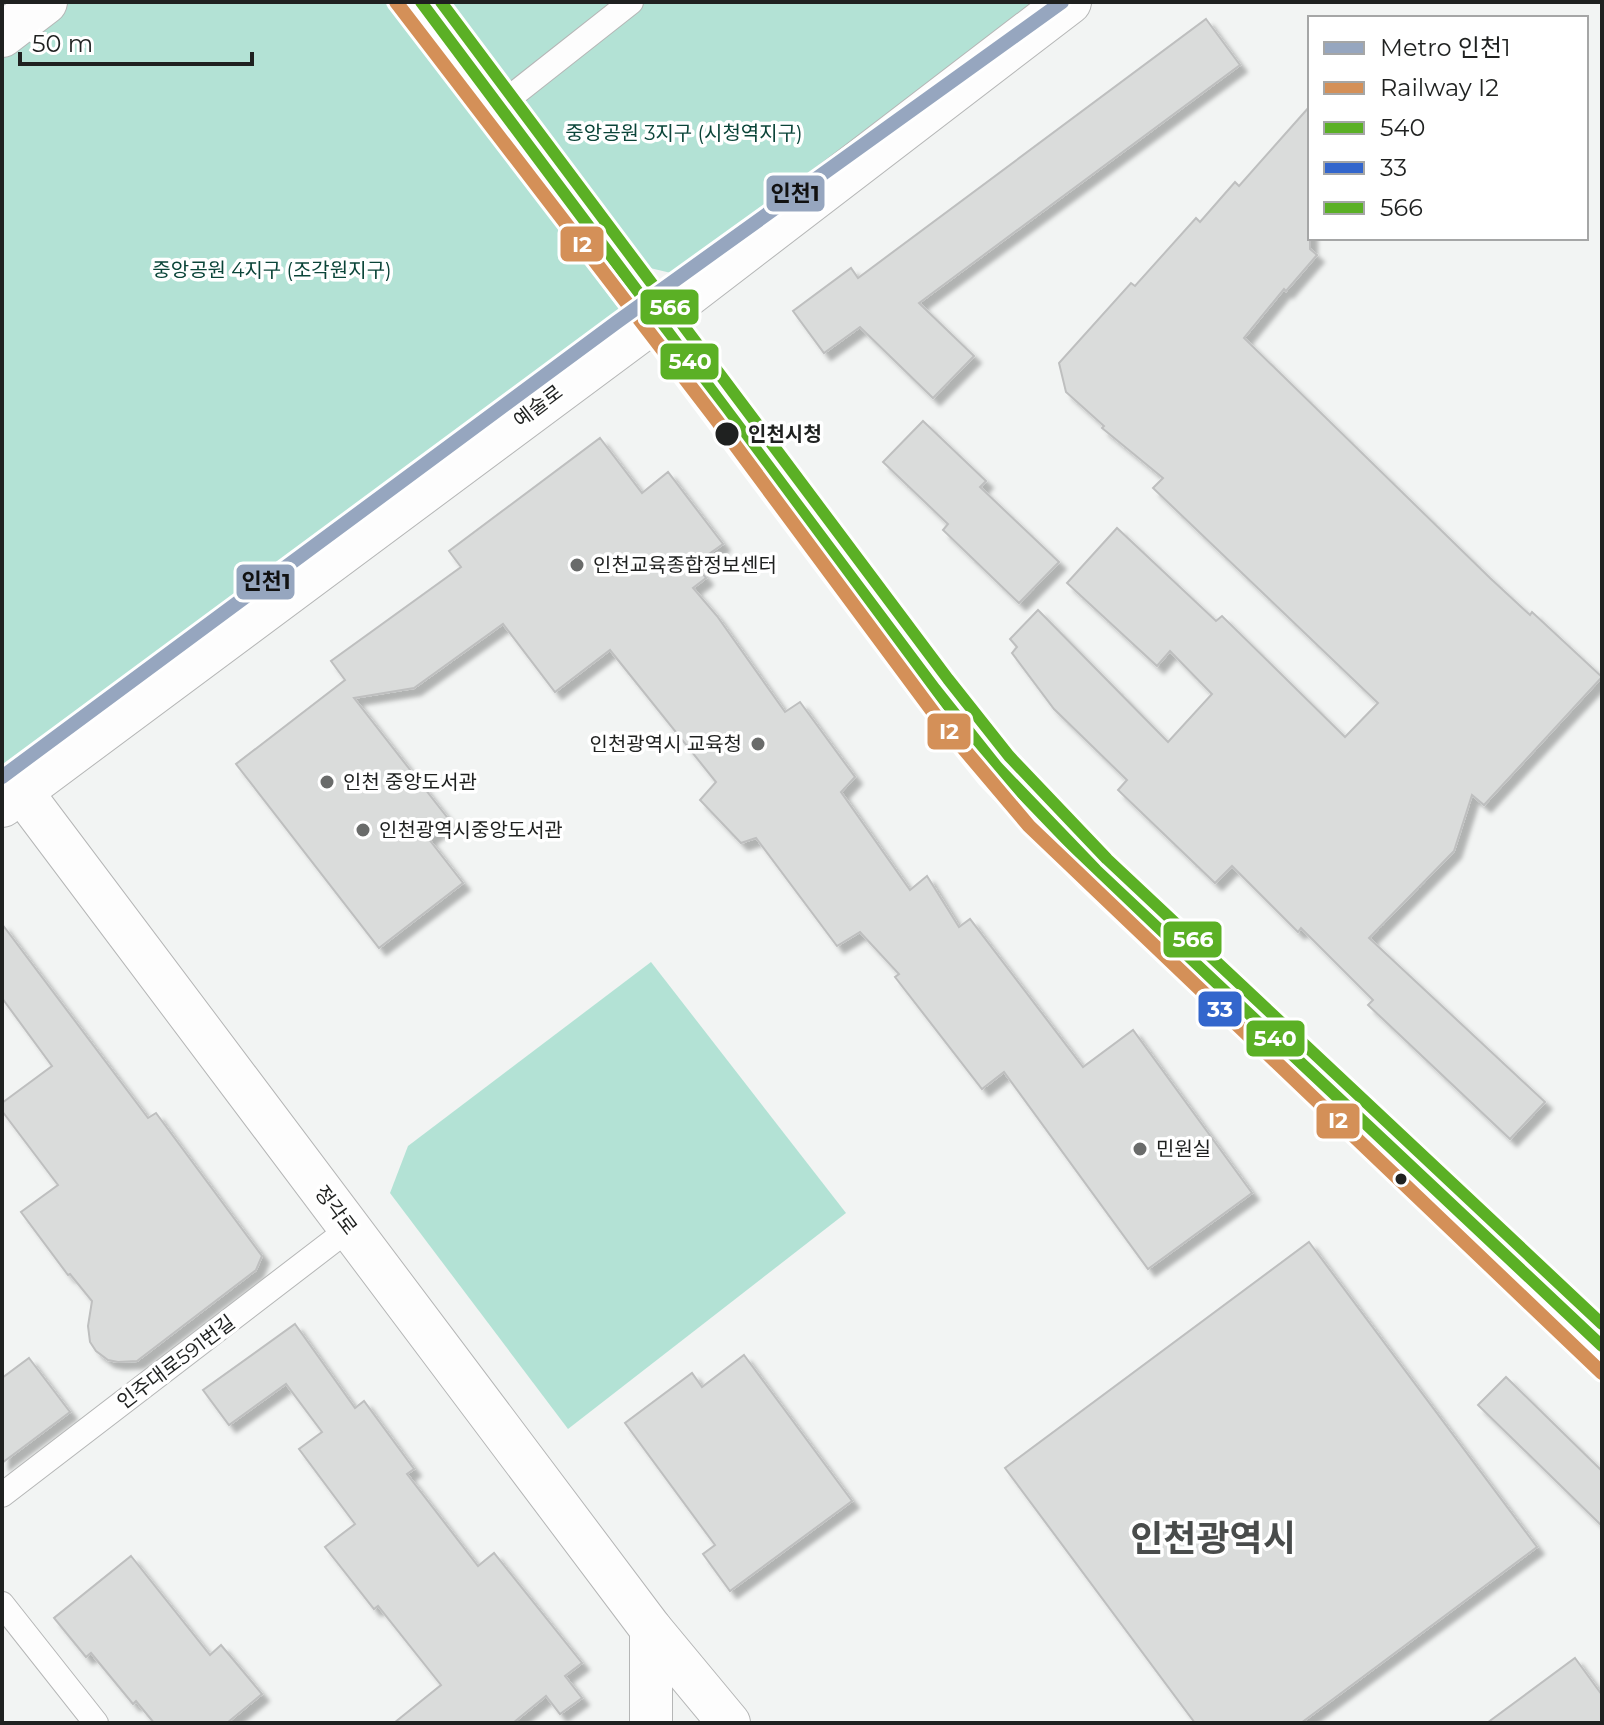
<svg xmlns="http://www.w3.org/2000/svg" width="1604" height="1725" font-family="Montserrat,'Noto Sans KR',sans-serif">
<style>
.green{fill:#b3e2d5}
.building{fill:#dadcdb;stroke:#bebfbf;stroke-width:2;filter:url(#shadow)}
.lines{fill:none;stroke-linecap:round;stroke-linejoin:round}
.pedestrian-casing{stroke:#b5b6b6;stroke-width:26}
.tertiary-casing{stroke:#b5b6b6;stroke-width:44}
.secondary-casing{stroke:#b5b6b6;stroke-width:46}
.pedestrian{stroke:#fdfdfd;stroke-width:24}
.tertiary{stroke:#fdfdfd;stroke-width:42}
.secondary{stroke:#fdfdfd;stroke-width:44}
.bus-1-casing{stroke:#fff;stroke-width:18}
.bus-2-casing{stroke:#fff;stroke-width:18}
.bus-3-casing{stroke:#fff;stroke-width:18}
.bus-1{stroke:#5bb025;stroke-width:12}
.bus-2{stroke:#36c;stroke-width:12}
.bus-3{stroke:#5bb025;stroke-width:12}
.rail-1-casing{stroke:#fff;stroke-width:20}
.rail-1{stroke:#d49058;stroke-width:14}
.metro-1-casing{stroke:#fff;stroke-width:20}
.metro-1{stroke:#96a6bf;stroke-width:14}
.stop-dot{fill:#1f2120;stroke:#fff;stroke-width:3}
.poi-dot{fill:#696b6a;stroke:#fff;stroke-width:3}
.labels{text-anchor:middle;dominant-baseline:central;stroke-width:7;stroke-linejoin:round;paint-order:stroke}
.park-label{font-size:20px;fill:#0a4438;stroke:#fff}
.street-label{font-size:20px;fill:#1f2120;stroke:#fff}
.stop-label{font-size:20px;font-weight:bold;fill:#1f2120;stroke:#fff;text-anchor:start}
.poi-label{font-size:20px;fill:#1f2120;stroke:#fff;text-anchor:start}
.town-label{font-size:36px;font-weight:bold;fill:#494c4b;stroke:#fff}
.line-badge{stroke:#fff;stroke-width:3}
.badge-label{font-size:22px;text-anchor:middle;font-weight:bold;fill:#fff}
.pale-badge-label{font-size:22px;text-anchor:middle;font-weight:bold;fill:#111}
</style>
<defs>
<filter id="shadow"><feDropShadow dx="7" dy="7" stdDeviation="2" flood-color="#0004"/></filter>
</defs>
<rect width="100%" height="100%" fill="#f2f4f3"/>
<!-- green -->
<g class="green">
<path d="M45,2H1066L705,281L616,260L658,317L2,805V35Z"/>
<path d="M651,962L846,1213L568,1429L390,1193L408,1146Z"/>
</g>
<!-- building -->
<g class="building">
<path d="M1206,19L1240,65L919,303L974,356L933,398L860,327L824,353L793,311L851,268L858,278Z"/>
<path d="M1310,106V249L1317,255L1286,291L1284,289L1244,338L1490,578L1530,615L1532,612L1602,677L1484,805L1472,795L1454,851L1369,938L1545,1102L1510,1139L1368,1005L1373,1000L1301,928L1298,932L1232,866L1215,883L1118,790L1127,780L1054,709L1012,653L1017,647L1010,639L1038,610L1168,742L1212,694L1170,651L1157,666L1067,583L1117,528L1216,621L1222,616L1345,737L1378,703L1153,488L1163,478L1102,428L1104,426L1066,392L1059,363L1131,283L1135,286L1196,218L1200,222L1235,182L1239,186Z"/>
<path d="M923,421L986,481L980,487L1059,562L1019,603L943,530L948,524L883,462Z"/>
<path d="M600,438L642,493L668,472L723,544L695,564L706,578L693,588L717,616L785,712L800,702L855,777L841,792L910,890L927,876L959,927L970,919L1083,1067L1133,1030L1252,1193L1148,1269L1004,1072L982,1089L895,977L899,974L860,932L837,946L756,838L741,843L700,800L716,782L610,650L555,692L503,624L414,688L354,698L450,821L428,838L463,883L379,948L236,764L345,680L331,661L461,567L449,551Z"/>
<path d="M2,924L148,1118L156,1113L262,1256L256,1270L137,1361L118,1362L108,1360L96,1351L90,1342L88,1326L92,1301L70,1274L68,1275L21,1212L58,1185L2,1111V1103L52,1066L2,998Z"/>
<path d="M1309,1242L1537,1547L1301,1723H1195L1005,1468Z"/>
<path d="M295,1324L355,1408L364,1401L414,1469L407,1474L478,1566L494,1553L582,1663L565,1676L582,1698L560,1714L546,1696L513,1723H394L441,1685L378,1606L374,1609L325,1547L355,1524L299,1449L322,1432L286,1384L229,1425L203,1390Z"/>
<path d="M744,1355L852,1501L730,1591L703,1554L715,1545L625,1423L692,1373L702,1387Z"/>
<path d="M29,1358L70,1412L2,1463V1378Z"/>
<path d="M1506,1377L1602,1471V1526L1478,1405Z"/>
<path d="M131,1556L210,1655L221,1645L262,1694L227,1723H154L136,1701L133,1704L91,1653L86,1657L54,1618Z"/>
<path d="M1575,1658L1602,1695V1723H1487Z"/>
</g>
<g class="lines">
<defs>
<g id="pedestrian">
<path d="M499,106L631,2"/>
<path d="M2,1495L350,1228"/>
<path d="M2,1604L96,1723"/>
</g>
<g id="tertiary">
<path d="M21,791L651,1629L729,1723"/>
<path d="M651,1723V1629"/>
</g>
<g id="secondary">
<path d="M421,2L935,689L997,767L1096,870L1602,1346"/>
<path d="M2,35L45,2"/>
<path d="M2,805L658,317L1069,2"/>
</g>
</defs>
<!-- pedestrian casing -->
<use href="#pedestrian" class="pedestrian-casing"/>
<!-- tertiary casing -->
<use href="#tertiary" class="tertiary-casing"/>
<!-- secondary casing -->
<use href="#secondary" class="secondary-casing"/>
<!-- pedestrian -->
<use href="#pedestrian" class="pedestrian"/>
<!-- tertiary -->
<use href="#tertiary" class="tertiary"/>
<!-- secondary -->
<use href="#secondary" class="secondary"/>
<defs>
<path id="bus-1" d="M421,2L935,689L997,767L1096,870L1602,1346"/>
<path id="bus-2" d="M408,12L922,699L985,778L1085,882L1591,1358"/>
<path id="bus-3" d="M441,2L948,679L1009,756L1107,859L1602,1324"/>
</defs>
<!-- bus-1 casing -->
<use href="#bus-1" class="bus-1-casing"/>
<!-- bus-2 casing -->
<use href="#bus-2" class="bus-2-casing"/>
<!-- bus-3 casing -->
<use href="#bus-3" class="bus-3-casing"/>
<!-- bus-1 -->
<use href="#bus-1" class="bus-1"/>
<!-- bus-2 -->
<use href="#bus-2" class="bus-2"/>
<!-- bus-3 -->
<use href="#bus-3" class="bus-3"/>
<defs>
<path id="rail-1" d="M396,2L715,418L936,716L1029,826L1602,1373"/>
</defs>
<!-- rail-1 casing -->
<use href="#rail-1" class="rail-1-casing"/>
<!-- rail-1 -->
<use href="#rail-1" class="rail-1"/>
<defs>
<path id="metro-1" d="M2,777L617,322L1062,2"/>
</defs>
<!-- metro-1 casing -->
<use href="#metro-1" class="metro-1-casing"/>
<!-- metro-1 -->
<use href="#metro-1" class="metro-1"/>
</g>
<!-- markers -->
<g class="stop-dot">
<circle cx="727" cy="434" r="13"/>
<circle cx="1401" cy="1179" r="7"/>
</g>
<g class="poi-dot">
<circle cx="577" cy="565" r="8"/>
<circle cx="758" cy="744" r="8"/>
<circle cx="327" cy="782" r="8"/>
<circle cx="363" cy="830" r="8"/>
<circle cx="1140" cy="1149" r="8"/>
</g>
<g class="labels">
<!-- park labels -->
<g class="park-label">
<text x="684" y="133">중앙공원 3지구 (시청역지구)</text>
<text x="272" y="270">중앙공원 4지구 (조각원지구)</text>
</g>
<!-- street labels -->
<g class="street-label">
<text transform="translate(538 406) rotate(-37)">예술로</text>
<text transform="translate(336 1210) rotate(53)">정각로</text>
<text transform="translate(176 1362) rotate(-37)">인주대로591번길</text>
</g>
<!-- stop labels -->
<g class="stop-label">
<text x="748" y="434">인천시청</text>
</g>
<!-- poi labels -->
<g class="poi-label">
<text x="593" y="565">인천교육종합정보센터</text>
<text x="742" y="744" text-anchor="end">인천광역시 교육청</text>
<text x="343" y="782">인천 중앙도서관</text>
<text x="379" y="830">인천광역시중앙도서관</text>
<text x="1156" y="1149">민원실</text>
</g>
<!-- town labels -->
<g class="town-label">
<text x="1213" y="1538">인천광역시</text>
</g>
</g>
<g class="line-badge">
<rect x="765" y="174" width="61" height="39" rx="8" fill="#96a6bf"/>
<rect x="559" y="225" width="46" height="38" rx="8" fill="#d49058"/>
<rect x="639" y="288" width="61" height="38" rx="8" fill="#5bb025"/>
<rect x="659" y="342" width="61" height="39" rx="8" fill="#5bb025"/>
<rect x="235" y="563" width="61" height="38" rx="8" fill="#96a6bf"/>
<rect x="926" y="712" width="46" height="39" rx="8" fill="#d49058"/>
<rect x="1162" y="920" width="61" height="39" rx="8" fill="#5bb025"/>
<rect x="1197" y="990" width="46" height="38" rx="8" fill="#36c"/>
<rect x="1245" y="1019" width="61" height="39" rx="8" fill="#5bb025"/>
<rect x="1315" y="1102" width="46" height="38" rx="8" fill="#d49058"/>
</g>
<g class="badge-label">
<text x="582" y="252">I2</text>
<text x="670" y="315">566</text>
<text x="690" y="369">540</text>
<text x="949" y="739">I2</text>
<text x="1193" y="947">566</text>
<text x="1220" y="1017">33</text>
<text x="1275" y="1046">540</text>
<text x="1338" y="1128">I2</text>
</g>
<g class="pale-badge-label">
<text x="795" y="201">인천1</text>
<text x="266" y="589">인천1</text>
</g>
<!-- border -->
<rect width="1604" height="1725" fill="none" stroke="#1f2120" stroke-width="8"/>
<!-- legend -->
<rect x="1308" y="16" width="280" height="224" fill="#ffffff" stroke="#a5a6a6" stroke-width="2"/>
<rect x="1324" y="42" width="40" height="12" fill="#96a6bf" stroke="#a5a6a6" stroke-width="2"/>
<text x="1380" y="56" font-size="24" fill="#1f2120">Metro 인천1</text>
<rect x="1324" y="82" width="40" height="12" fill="#d49058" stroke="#a5a6a6" stroke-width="2"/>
<text x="1380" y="96" font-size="24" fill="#1f2120">Railway I2</text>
<rect x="1324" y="122" width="40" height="12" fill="#5bb025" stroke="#a5a6a6" stroke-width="2"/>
<text x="1380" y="136" font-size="24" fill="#1f2120">540</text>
<rect x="1324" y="162" width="40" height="12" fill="#3366cc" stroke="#a5a6a6" stroke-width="2"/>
<text x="1380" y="176" font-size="24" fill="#1f2120">33</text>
<rect x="1324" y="202" width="40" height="12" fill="#5bb025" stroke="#a5a6a6" stroke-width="2"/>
<text x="1380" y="216" font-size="24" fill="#1f2120">566</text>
<!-- scale -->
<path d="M20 52v12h232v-12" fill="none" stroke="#1f2120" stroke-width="4"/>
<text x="32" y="52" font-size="24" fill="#1f2120" stroke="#ffffff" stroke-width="6" paint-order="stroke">50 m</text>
</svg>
